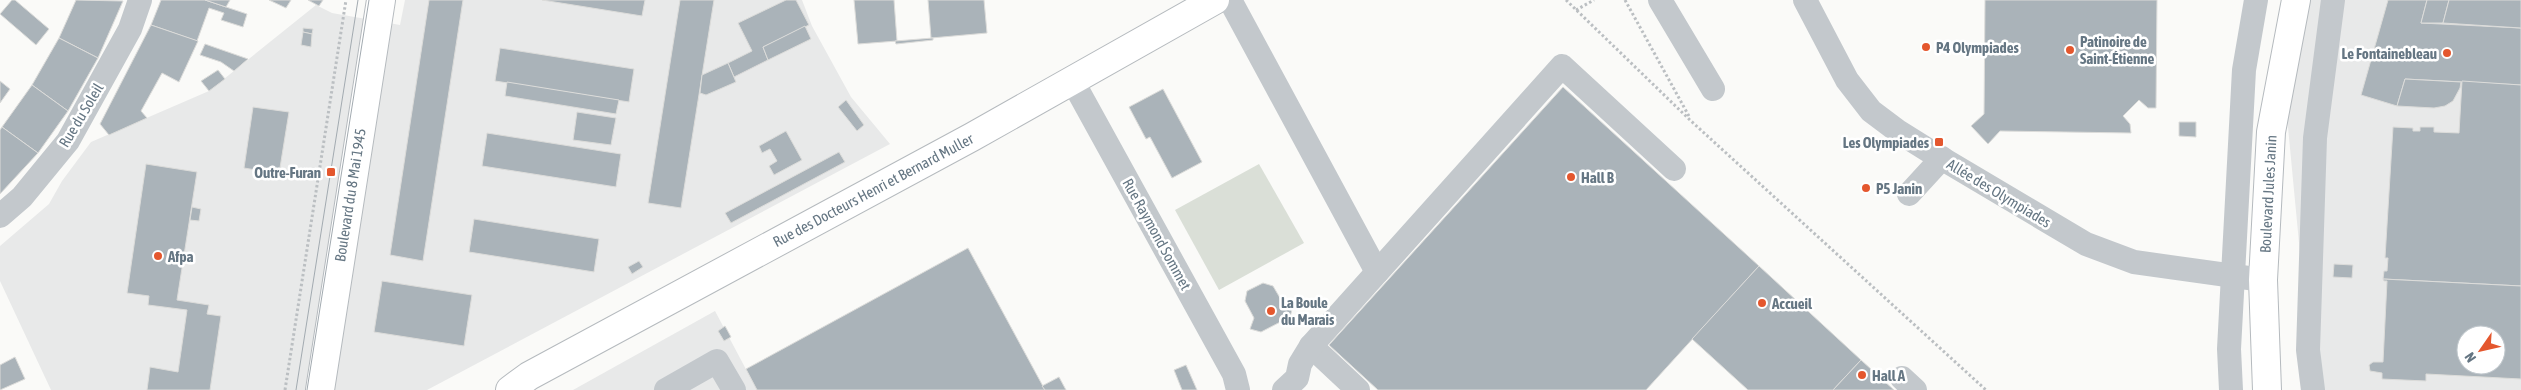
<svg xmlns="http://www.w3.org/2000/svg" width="2521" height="390" font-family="'Asap Condensed',sans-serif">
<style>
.built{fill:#e8e9e9;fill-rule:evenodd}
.green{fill:#dadfd7}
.building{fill:#aab3b9;stroke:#dcdcda;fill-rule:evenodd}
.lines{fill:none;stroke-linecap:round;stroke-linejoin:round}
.major-casing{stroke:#b5babe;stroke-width:30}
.path{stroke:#bbbfc2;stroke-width:3;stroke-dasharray:2.5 2.5;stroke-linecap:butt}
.minor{stroke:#c3c8cc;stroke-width:24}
.major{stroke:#fff;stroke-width:28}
.tram{stroke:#a2aab0;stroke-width:1}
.poi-dot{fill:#e4572e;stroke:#fff;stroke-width:2}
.labels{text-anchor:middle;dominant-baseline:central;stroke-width:5;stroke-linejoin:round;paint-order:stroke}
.poi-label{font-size:15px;font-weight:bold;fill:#657683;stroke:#fff;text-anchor:start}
.street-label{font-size:15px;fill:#657683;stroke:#fff}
</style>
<rect width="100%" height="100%" fill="#fafaf8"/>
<!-- built -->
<g class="built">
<path d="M405,0H802L812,26L851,97L890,144L427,390H51L0,281V246L49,204L62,181L91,142L209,91L316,5L332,13L400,25Z"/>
<path d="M2302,0H2521V390H2313L2284,85ZM2466,335H2496V365H2466Z"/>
<path d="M715,311L757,390H573Z"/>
</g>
<!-- green -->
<path class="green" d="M1259,164L1304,243L1219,290L1175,210Z"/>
<!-- building -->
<g class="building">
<path d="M12,0H15L49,29L36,45L0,14Z"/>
<path d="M76,0L123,1L98,58L59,38Z"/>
<path d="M161,0H205L247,14L243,27L221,20L224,13L209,8L197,41L151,25Z"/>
<path d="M205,0H230L226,7Z"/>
<path d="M269,0H291L286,8Z"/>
<path d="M308,0H323L319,6Z"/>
<path d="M429,0H463L423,261L390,255Z"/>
<path d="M542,0H645L642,16Z"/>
<path d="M680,0H714L681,208L648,203Z"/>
<path d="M786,0H796L809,25L763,47L768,60L734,77L728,63L752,51L738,23Z"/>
<path d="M854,0H894L897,41L858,44Z"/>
<path d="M928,0H984L987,33L931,38Z"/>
<path d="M1985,0H2157L2156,108H2148L2139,100L2123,116L2130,124L2131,133L2000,131L1988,144L1971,126L1984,114Z"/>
<path d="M2388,0H2427L2421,23L2521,28V85L2405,79L2397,106L2361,95Z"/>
<path d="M2427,0H2449L2443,23H2421Z"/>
<path d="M2449,0H2521V28L2443,23Z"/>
<path d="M151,25L198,41L179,82L162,73L141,111L147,118L109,135L100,124Z"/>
<path d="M805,26L811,39L768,60L763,47Z"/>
<path d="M303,28L313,29L312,34L303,32Z"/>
<path d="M303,32L312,34L311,47L301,45Z"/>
<path d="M59,38L98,58L68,111L32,85Z"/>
<path d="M933,38V40L896,44L895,41Z"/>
<path d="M205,44L248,59L234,71L221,62L200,55Z"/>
<path d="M500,48L634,69L629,102L495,81Z"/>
<path d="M728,63L736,82L706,95L700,93L702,75Z"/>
<path d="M218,70L225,79L209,91L201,81Z"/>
<path d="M2405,79L2461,82L2460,88L2453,101L2445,106L2434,108L2397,106Z"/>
<path d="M0,81L10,89L0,103Z"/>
<path d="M2462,81L2521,85V286L2383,279L2384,271H2387L2388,258H2385L2393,127L2413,128V131H2420V127H2434V132L2459,133Z"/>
<path d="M507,82L619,100L616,114L505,96Z"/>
<path d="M32,85L68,111L38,153L2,127Z"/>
<path d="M1563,87L1759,266L1646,390H1378L1329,345Z"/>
<path d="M1163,89L1202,162L1172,178L1150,137L1146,139L1129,107Z"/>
<path d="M846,100L864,125L857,131L838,107Z"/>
<path d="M253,107L289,112L279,174L244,168Z"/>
<path d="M577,112L616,118L611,145L573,140Z"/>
<path d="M2179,122H2196V137L2179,136Z"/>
<path d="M2,127L38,153L0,194V130Z"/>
<path d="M786,131L802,160L774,175L769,166L777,161L770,149L762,153L759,146Z"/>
<path d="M487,133L621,154L616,187L482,166Z"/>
<path d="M839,152L845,162L731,223L725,213Z"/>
<path d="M146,164L197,172L177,300L209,305L207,314L221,316L210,390H147L150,367L178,372L187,310L148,305L149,296L127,293Z"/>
<path d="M192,207L201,209L199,221L190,220Z"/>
<path d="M474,219L599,239L594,272L469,252Z"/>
<path d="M968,248L1045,390H757L746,369Z"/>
<path d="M639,261L643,267L632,274L628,267Z"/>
<path d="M2334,264L2353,265L2352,278L2333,277Z"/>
<path d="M1759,266L1861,360L1833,390H1748L1692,339Z"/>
<path d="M2383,279L2521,286V379L2426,374V381L2382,379V373L2370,371L2369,365L2373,362H2383L2387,281H2384ZM2466,335H2496V365H2466Z"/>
<path d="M382,281L472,295L464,346L374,332Z"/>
<path d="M1263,283L1273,286L1283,303L1293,306L1290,317L1261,332L1250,329L1254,318L1245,301L1247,291Z"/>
<path d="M725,326L731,337L724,341L718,331Z"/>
<path d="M15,357L25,379L0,390V365Z"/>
<path d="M1861,360L1894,390H1833Z"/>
<path d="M1186,365L1197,390H1182L1174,370Z"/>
<path d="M1059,377L1066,390H1045L1042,386Z"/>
</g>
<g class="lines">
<defs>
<g id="major">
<path d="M320,390L381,0"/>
<path d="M510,390L529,376L972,137L1215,0"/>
<path d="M2267,390L2263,280L2271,132L2296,0"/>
</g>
</defs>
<!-- major casing -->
<use href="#major" class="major-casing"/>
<!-- path -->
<g class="path">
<path d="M1566,0L1691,121L1986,390"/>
<path d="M1625,0L1690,118"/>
<path d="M1576,10L1594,0"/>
<path d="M285,390L346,0"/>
</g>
<!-- minor -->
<g class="minor">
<path d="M1230,0L1377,272"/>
<path d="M1660,0L1713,89"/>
<path d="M1805,0L1847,80L1871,111L1899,132L1931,152L2086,244L2134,262L2263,280"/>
<path d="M1072,80L1234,374L1238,390"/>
<path d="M1909,194L1942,158"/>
<path d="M0,216L22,197L68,141L130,29L140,0"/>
<path d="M1311,346L1358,390"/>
<path d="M1902,378L1915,390"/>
<path d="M666,390L717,361L734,390"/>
<path d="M1284,390L1297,378L1300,364L1311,346L1562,66L1674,169"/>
<path d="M2231,390L2229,349L2244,70L2256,0"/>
<path d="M2313,390L2308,350L2315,138L2333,0"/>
</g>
<!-- major -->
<use href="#major" class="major"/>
<!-- tram -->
<g class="tram">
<path d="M296,390L358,0"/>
<path d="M307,390L369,0"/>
</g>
</g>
<!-- markers -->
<g class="poi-dot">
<circle cx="1926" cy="47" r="5"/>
<circle cx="2070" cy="50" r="5"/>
<circle cx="2447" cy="53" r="5"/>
<rect x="1934" y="137" width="10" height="10" rx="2.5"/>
<rect x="326" y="167" width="10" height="10" rx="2.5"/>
<circle cx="1571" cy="177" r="5"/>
<circle cx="1866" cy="188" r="5"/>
<circle cx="158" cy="256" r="5"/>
<circle cx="1762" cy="303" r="5"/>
<circle cx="1271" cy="311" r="5"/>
<circle cx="1862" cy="375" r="5"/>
</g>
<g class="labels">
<!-- poi labels -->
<g class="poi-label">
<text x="2080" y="41">Patinoire de<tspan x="2080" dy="17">Saint-Étienne</tspan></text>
<text x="1936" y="47">P4 Olympiades</text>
<text x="2437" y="53" text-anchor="end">Le Fontainebleau</text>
<text x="1929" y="142" text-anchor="end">Les Olympiades</text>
<text x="321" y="172" text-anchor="end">Outre-Furan</text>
<text x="1581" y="177">Hall B</text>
<text x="1876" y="188">P5 Janin</text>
<text x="168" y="256">Afpa</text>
<text x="1281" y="302">La Boule<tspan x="1281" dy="17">du Marais</tspan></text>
<text x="1772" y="303">Accueil</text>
<text x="1872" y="375">Hall A</text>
</g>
<!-- street labels -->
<g class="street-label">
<text transform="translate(81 115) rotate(-59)">Rue du Soleil</text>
<text transform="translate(873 190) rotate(-28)">Rue des Docteurs Henri et Bernard Muller</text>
<text transform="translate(1999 193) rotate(31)">Allée des Olympiades</text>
<text transform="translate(2268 194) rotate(-87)">Boulevard Jules Janin</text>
<text transform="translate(350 195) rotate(-81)">Boulevard du 8 Mai 1945</text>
<text transform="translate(1157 234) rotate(61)">Rue Raymond Sommet</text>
</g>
</g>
<!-- north arrow -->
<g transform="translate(2481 350) rotate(236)"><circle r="24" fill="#ffffff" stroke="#c1c8cd"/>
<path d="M0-4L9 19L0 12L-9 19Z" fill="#e4572e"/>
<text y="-8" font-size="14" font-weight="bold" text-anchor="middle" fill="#657683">N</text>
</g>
</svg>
